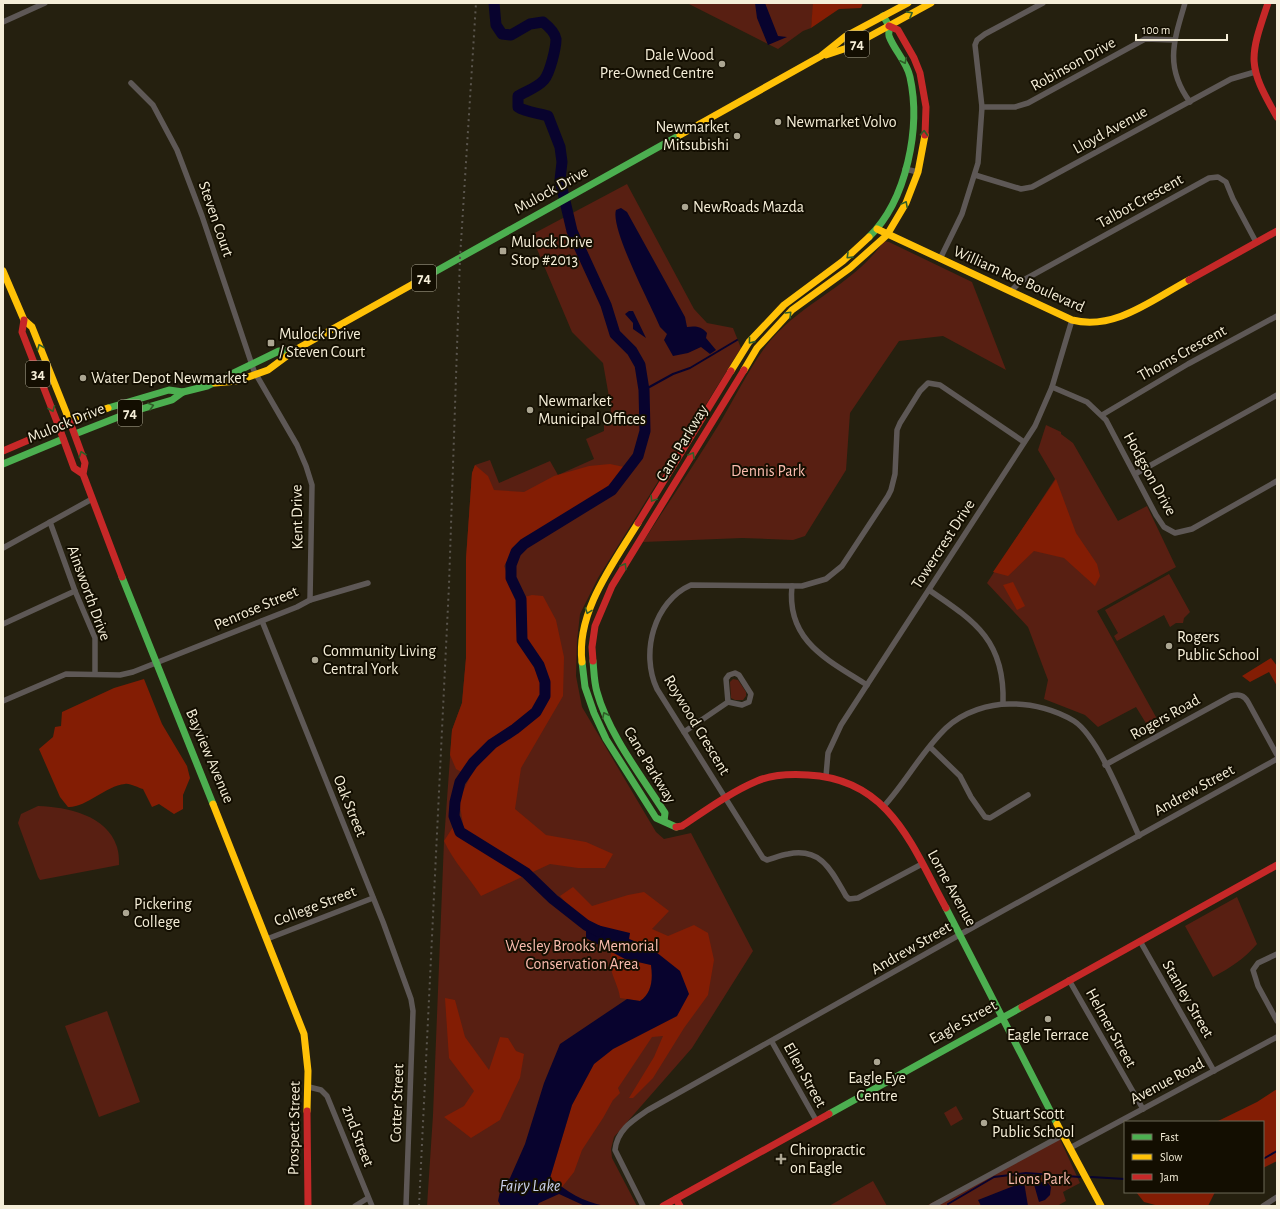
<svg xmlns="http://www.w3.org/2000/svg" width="1280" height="1209" font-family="'Alegreya Sans',sans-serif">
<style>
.green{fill:#581f12}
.forest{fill:#831d04}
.water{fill:#08032e}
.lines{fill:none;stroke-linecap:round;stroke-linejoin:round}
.stream{stroke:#08032e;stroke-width:2}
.river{stroke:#08032e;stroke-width:11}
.street{stroke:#5e5856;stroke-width:5.5}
.fast{stroke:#4caf50;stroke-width:7}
.slow{stroke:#ffc107;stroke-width:7}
.jam{stroke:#c62828;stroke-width:7}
.rail{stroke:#5b564e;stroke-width:2;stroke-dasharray:2 4;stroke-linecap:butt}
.oneway{stroke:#305e28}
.poi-dot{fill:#aca692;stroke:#130e01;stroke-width:1.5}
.labels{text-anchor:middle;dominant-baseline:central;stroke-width:4;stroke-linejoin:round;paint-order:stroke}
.shield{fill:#130e01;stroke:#b1ab98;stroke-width:1}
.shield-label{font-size:15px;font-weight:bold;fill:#f5eed8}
.poi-label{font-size:16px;fill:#f5eed8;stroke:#130e01;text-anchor:start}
.street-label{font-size:16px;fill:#f5eed8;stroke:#130e01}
.park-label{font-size:16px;fill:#fabcae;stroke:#130e01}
.water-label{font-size:17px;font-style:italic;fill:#c8d0ea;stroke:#130e01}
</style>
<rect width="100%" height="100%" fill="#25200f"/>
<!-- green -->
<g class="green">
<path d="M687,3H814L811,28L803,31L778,49Z"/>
<path d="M627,184L694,309L707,323L733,328L741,348L598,578L580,614L577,641L576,676L582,707L656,832L664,839L691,833L753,951L692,1048L614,1137L611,1149L612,1158L637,1206H427L433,1115L444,841L452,730L462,703L466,658V559L472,473L475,465L490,460L499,483L550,461L558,475L594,459L586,439L604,431V421L610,420L611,408L603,363L572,332L531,235Z"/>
<path d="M884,241L889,242L972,282L1006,370L943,336L899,341L850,413L846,470L805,536L793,540L742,538L643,542C669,502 696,462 721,421C735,397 749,369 766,346C799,303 853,286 884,241Z"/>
<path d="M1046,425L1061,432V434L1073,443L1118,521L1147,506L1176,567L1097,611L1161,726L1152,733L1136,707L1098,727L1085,715L1044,699L1048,680L1028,627L987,583L1055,479L1038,450Z"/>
<path d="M1169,574L1190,612L1184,618L1183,623H1176L1170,627L1164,615L1117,641L1114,636L1118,633L1105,610Z"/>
<path d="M733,679L738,680L746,692V696L743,700H735L731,698L730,682Z"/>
<path d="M38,806C67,807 107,815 117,847C119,853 119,860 119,865L40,880L38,877L18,823L21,814Z"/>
<path d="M1237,897L1257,944C1244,959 1230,968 1213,977L1185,926Z"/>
<path d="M107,1011L140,1102L99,1117L65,1026Z"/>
<path d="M956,1106L963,1119L951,1126L944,1113Z"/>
<path d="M1059,1137L1080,1183L1063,1192L1066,1201L1057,1206H926Z"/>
<path d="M873,1181L887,1206H829Z"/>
</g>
<!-- forest -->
<g class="forest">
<path d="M813,3H863L861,8L839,9L811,28Z"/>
<path d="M610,464L629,468L605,491L581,508L523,538L504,566L517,599L532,595L543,596L556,620L564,657L563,696L521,768L515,809L546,835L586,842L613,854L605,868H578L550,864L481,896C469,877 453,861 444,841L453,827L463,824L459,800L470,777L456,769L450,755L452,730L462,703L466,658V559L472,473L475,465L488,476L494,490L524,492L554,476L589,466Z"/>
<path d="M1056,479L1076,533L1097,564L1100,576L1095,586L1064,558L1034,551L1008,576L993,572Z"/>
<path d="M1013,582L1025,606L1017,610L1003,585Z"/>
<path d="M1271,658L1277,666V686L1269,672L1250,682L1242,676Z"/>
<path d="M144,679L162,724L187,766L190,778L183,795V809L174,814L159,804L152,807L143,789C138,788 130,783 125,784C105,786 86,808 68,807L60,797L39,749L53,737L55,727L61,726L62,712L114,688Z"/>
<path d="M573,887L592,906L628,895L644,892L669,911L652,929L668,936L694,925L708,933L714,960L708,995L684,1028L653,1078L633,1098H629L654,1057L663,1036L652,1037L618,1088L620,1093L613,1100L603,1118L582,1150L574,1172L562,1187L550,1178L572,1105L594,1064L613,1049L677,1016L651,948L597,925H586L560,896Z"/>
<path d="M612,952L625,959L651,965C653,979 652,993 640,1001L620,998C619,984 605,967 612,952Z"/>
<path d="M445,998L455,1000L465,1037L489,1070L500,1037L508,1038L516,1051L524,1054L520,1078L500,1120L471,1138L444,1117L464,1106L474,1091L449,1058Z"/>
<path d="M1277,1089V1161L1263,1168V1122H1216L1257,1102Z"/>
<path d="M1136,1192H1215L1208,1206H1159L1144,1202Z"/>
</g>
<!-- water -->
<g class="water">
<path d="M755,3H765L778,36L787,37L768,45L757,18Z"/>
<path d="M621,208L627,212L685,317L687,327C695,326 701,326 707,333L706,338L716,350L710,354L701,347L688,353L673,356L664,340L667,334L660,327C651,305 610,229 616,210Z"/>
<path d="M629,311H633L646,338L633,329V323L625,314Z"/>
<path d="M586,925H597L630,933L629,939L651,948L680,971L689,994L677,1016L613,1049L594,1064L572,1105L550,1178C568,1192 581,1201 605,1206H585L559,1194L539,1203L537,1206H501L498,1201L501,1187L510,1178L525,1144L544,1083L560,1044L627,999L640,1001C652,993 653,979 651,965L625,959L586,938Z"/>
<path d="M1033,1181L1048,1183L1051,1187L1050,1195L1045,1200L1039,1202Z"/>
<path d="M1024,1182L1028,1206H981L978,1200Z"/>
</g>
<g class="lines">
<!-- stream -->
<g class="stream">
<path d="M644,390L673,374L690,368L737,340"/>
<path d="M1263,1159L1277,1151"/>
<path d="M1091,1177L1125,1179"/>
<path d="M948,1204L994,1177L1026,1173L1080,1177"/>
</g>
<!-- river -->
<path class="river" d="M494,3L496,25L502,34L511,35L530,24L543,22C548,26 555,32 556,39C556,48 550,73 544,80C537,88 526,91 518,96V107C525,112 539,113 548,116L560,147L562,162L560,180L572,231L606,305L615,334L632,351L640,365L644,390L645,431L638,456L612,490L524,544L516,552L511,565V578L521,599L522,640L539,665L545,682V696L536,712L515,729L492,744L473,763L460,782L455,802L454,816L460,832L526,873L553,899L586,925L598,931"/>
<!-- street -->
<g class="street">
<path d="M1185,3C1174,40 1164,67 1190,102"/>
<path d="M3,22L45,3"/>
<path d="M131,83L153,105L177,150L202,216L254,371L297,445L306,466L312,485L310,600"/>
<path d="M982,107H1015L1028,103L1145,39L1174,40"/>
<path d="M905,169L918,172"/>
<path d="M975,175L1021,189L1032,187L1231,79L1255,72"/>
<path d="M940,259L962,214L978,163L982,107L975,45L977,40L985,34L1043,3"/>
<path d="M1011,291L1020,282L1209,178L1218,177L1226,182L1233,199L1256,242"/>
<path d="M1052,387L1087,402L1106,420L1156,515L1164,527L1175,533L1192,529L1277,481"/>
<path d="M1102,415L1188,364L1277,316"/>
<path d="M1135,474L1277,395"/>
<path d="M50,522L75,591L95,638V674"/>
<path d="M3,548L92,499"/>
<path d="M792,586C786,641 828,660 867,685"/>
<path d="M929,590C976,622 1005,641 1003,703"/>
<path d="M262,621L383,922L411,999L413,1011L406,1206"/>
<path d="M3,624L75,591"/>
<path d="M3,701L66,674L120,675L133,672L297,607L310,600L368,583"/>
<path d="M684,732L728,702L742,705L749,702L751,694L739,675L735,673L729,675L726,679L728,702"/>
<path d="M930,747L960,776L971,797L985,817L990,818L1028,795"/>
<path d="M1105,765L1231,696C1239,694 1244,695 1248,702L1277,755"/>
<path d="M826,776L828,753L841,725L1035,426L1052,387L1072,320"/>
<path d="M884,806C906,782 922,751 946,728C963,712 990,703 1013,704C1033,704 1056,710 1074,721C1099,737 1126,808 1139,836"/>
<path d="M922,864L858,898L849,899L846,896C832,872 822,847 788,854C781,855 774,858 767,860L763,858L657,689C640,653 654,601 691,585L802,586L826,579L842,566L888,496L891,490L895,474L897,430L900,423L920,391L928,383L940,385L1024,442"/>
<path d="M267,939L373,898"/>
<path d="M1140,941L1214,1071"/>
<path d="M1277,954L1258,963L1253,970L1258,986L1277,1021"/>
<path d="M1069,980L1143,1109"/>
<path d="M772,1042L816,1120"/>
<path d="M309,1087L321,1090L327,1096L372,1206"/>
<path d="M1070,1148L1277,1037"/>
<path d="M355,1206L368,1198"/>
<path d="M643,1206L615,1150C617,1130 632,1121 648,1110L961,934L1277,759"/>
<path d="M932,1206L1063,1135"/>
<path d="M1263,1206L1277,1197"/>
</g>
<!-- fast -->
<g class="fast">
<path d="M869,237C907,200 921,127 910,77C907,62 894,50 889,36C888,33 890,30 889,27C888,23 885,19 883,16"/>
<path d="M413,284L680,135"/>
<path d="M108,408L169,390L183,392L207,386L279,351L295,350"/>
<path d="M75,434L131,412L172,400L183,392"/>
<path d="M3,464L63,439"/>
<path d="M122,577L213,804"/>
<path d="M593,661C594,671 594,682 597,692C608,733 642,777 665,813L664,821"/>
<path d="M582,662L585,687L594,713L606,739L656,818L676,827"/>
<path d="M946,908L1057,1124"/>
<path d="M829,1114L1022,1007"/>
</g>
<!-- slow -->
<g class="slow">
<path d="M826,55L850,47L931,3"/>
<path d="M680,135L821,56L846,36L908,3"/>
<path d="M877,229L1072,320C1115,331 1153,299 1189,280"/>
<path d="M3,271L24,320L32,327L70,422L108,408"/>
<path d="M744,370L757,348L792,310L850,268L887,235L906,203L918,172L925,135"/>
<path d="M731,371L749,342L784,305L843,261L869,237"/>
<path d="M215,383L237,381L268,370L295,350L413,284"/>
<path d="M582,662C576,612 613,564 638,523"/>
<path d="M213,804L304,1034L308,1071L307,1111"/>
<path d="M1057,1124L1101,1206"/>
</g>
<!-- jam -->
<g class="jam">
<path d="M1268,3C1249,59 1247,65 1277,117"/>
<path d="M889,26L898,30L914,58L920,73L926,107L925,135"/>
<path d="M1189,280L1277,231"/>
<path d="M3,451L59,427L22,332L24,320"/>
<path d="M83,474L74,468L59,427L70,422L85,463L83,474L122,577"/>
<path d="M638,523L731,371"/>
<path d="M593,661L592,647L595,626L612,586L744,370"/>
<path d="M676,827L682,826C706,810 731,792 757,781C773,774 791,774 808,775C890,779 912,846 946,908"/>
<path d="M1022,1007L1277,865"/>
<path d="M307,1111L308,1206"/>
<path d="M676,1199L680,1206"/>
<path d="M663,1206L829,1114"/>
</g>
<!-- rail -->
<path class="rail" d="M419,1206L449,585L460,258L476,3"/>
</g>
<!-- one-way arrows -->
<defs><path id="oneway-chevron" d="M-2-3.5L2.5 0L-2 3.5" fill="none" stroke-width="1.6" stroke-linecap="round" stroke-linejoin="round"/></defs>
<g class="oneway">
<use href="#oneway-chevron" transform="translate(910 14) rotate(-29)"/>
<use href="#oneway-chevron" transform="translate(904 61) rotate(64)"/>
<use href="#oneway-chevron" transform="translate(924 133) rotate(-87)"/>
<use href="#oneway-chevron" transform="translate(905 204) rotate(-62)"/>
<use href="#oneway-chevron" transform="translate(849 256) rotate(136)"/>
<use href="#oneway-chevron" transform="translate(789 314) rotate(-45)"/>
<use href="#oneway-chevron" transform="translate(751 341) rotate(129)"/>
<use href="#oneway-chevron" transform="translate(40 347) rotate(-112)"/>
<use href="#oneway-chevron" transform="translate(151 406) rotate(-16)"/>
<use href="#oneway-chevron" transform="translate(52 409) rotate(68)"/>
<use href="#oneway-chevron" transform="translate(82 454) rotate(-109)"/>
<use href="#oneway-chevron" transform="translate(692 455) rotate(-59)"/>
<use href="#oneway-chevron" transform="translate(653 499) rotate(122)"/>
<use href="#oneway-chevron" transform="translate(624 566) rotate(-59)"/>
<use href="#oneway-chevron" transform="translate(588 611) rotate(110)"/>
<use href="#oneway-chevron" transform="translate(605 715) rotate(-116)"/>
</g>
<!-- markers -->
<g class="poi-dot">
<circle cx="722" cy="64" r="4"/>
<circle cx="778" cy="122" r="4"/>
<circle cx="737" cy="136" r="4"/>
<circle cx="685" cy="207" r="4"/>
<rect x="499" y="247" width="8" height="8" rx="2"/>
<rect x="267" y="339" width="8" height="8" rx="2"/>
<circle cx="83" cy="378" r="4"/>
<circle cx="530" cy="410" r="4"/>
<circle cx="1169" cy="646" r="4"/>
<circle cx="315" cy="660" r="4"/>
<circle cx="126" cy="913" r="4"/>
<circle cx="1048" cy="1019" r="4"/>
<circle cx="877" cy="1062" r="4"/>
<circle cx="984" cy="1123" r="4"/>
<path d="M779 1153h4v4h4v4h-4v4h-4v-4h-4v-4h4z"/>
</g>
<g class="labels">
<!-- shield labels -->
<g class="shield">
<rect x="845" y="31" width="24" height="26" rx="3"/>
<rect x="412" y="265" width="24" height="26" rx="3"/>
<rect x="26" y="361" width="24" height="26" rx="3"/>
<rect x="118" y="400" width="24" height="26" rx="3"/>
</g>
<g class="shield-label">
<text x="857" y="44">74</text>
<text x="424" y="278">74</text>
<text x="38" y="374">34</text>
<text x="130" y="413">74</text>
</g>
<!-- poi labels -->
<g class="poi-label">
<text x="714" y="55" text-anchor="end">Dale Wood<tspan x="714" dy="18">Pre-Owned Centre</tspan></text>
<text x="786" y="122">Newmarket Volvo</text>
<text x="729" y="127" text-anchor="end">Newmarket<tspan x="729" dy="18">Mitsubishi</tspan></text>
<text x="693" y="207">NewRoads Mazda</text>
<text x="511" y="242">Mulock Drive<tspan x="511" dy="18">Stop #2013</tspan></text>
<text x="279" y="334">Mulock Drive<tspan x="279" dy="18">/ Steven Court</tspan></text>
<text x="91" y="378">Water Depot Newmarket</text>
<text x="538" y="401">Newmarket<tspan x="538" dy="18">Municipal Offices</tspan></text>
<text x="1177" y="637">Rogers<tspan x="1177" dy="18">Public School</tspan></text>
<text x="323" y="651">Community Living<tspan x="323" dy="18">Central York</tspan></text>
<text x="134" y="904">Pickering<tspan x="134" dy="18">College</tspan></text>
<text x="1048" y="1035" text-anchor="middle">Eagle Terrace</text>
<text x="877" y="1078" text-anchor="middle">Eagle Eye<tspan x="877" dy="18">Centre</tspan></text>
<text x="992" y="1114">Stuart Scott<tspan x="992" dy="18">Public School</tspan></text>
<text x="790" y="1150">Chiropractic<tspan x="790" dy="18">on Eagle</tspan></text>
</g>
<!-- street labels -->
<g class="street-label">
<text transform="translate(1073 64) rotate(-29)">Robinson Drive</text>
<text transform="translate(1110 130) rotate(-29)">Lloyd Avenue</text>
<text transform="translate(551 190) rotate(-29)">Mulock Drive</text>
<text transform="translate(1140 201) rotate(-29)">Talbot Crescent</text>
<text transform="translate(216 219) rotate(71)">Steven Court</text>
<text transform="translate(1019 279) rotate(24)">William Roe Boulevard</text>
<text transform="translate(1182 353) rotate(-29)">Thoms Crescent</text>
<text transform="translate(66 423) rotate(-22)">Mulock Drive</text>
<text transform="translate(682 443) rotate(-59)">Cane Parkway</text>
<text transform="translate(1150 474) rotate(61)">Hodgson Drive</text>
<text transform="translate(297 517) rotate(-91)">Kent Drive</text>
<text transform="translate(943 544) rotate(-57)">Towercrest Drive</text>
<text transform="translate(89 593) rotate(70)">Ainsworth Drive</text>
<text transform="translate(256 608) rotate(-23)">Penrose Street</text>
<text transform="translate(1165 717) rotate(-29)">Rogers Road</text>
<text transform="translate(697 725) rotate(59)">Roywood Crescent</text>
<text transform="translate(210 756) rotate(67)">Bayview Avenue</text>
<text transform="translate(650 765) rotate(59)">Cane Parkway</text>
<text transform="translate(1194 790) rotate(-29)">Andrew Street</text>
<text transform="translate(350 806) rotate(68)">Oak Street</text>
<text transform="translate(952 888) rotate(61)">Lorne Avenue</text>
<text transform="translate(315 906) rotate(-21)">College Street</text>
<text transform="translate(911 948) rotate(-30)">Andrew Street</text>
<text transform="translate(1188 999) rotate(60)">Stanley Street</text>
<text transform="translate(963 1022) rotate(-29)">Eagle Street</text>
<text transform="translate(1111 1028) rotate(61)">Helmer Street</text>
<text transform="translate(805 1075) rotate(61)">Ellen Street</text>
<text transform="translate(1167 1081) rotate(-28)">Avenue Road</text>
<text transform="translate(397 1103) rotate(-88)">Cotter Street</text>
<text transform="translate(294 1128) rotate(-89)">Prospect Street</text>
<text transform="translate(358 1136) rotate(69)">2nd Street</text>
</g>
<!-- park labels -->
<g class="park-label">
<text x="768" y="471">Dennis Park</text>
<text x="582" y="946">Wesley Brooks Memorial<tspan x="582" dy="18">Conservation Area</tspan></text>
<text x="1039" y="1179">Lions Park</text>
</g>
<!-- water labels -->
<g class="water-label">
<text x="530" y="1185">Fairy Lake</text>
</g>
</g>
<!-- border -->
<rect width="1280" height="1209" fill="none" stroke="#f5eed8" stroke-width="8"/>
<!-- legend -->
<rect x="1124" y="1121" width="140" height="72" fill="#130e01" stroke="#6d6857"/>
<rect x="1132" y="1134" width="20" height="6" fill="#4caf50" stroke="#6d6857"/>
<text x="1160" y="1141" font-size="12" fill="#f5eed8">Fast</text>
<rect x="1132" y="1154" width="20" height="6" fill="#ffc107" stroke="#6d6857"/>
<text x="1160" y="1161" font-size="12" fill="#f5eed8">Slow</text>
<rect x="1132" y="1174" width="20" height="6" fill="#c62828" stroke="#6d6857"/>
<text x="1160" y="1181" font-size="12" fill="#f5eed8">Jam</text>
<!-- scale -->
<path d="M1136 34v6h91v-6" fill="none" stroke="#f5eed8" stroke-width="2"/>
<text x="1142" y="34" font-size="12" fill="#f5eed8" stroke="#130e01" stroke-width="3" paint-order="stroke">100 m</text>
</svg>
